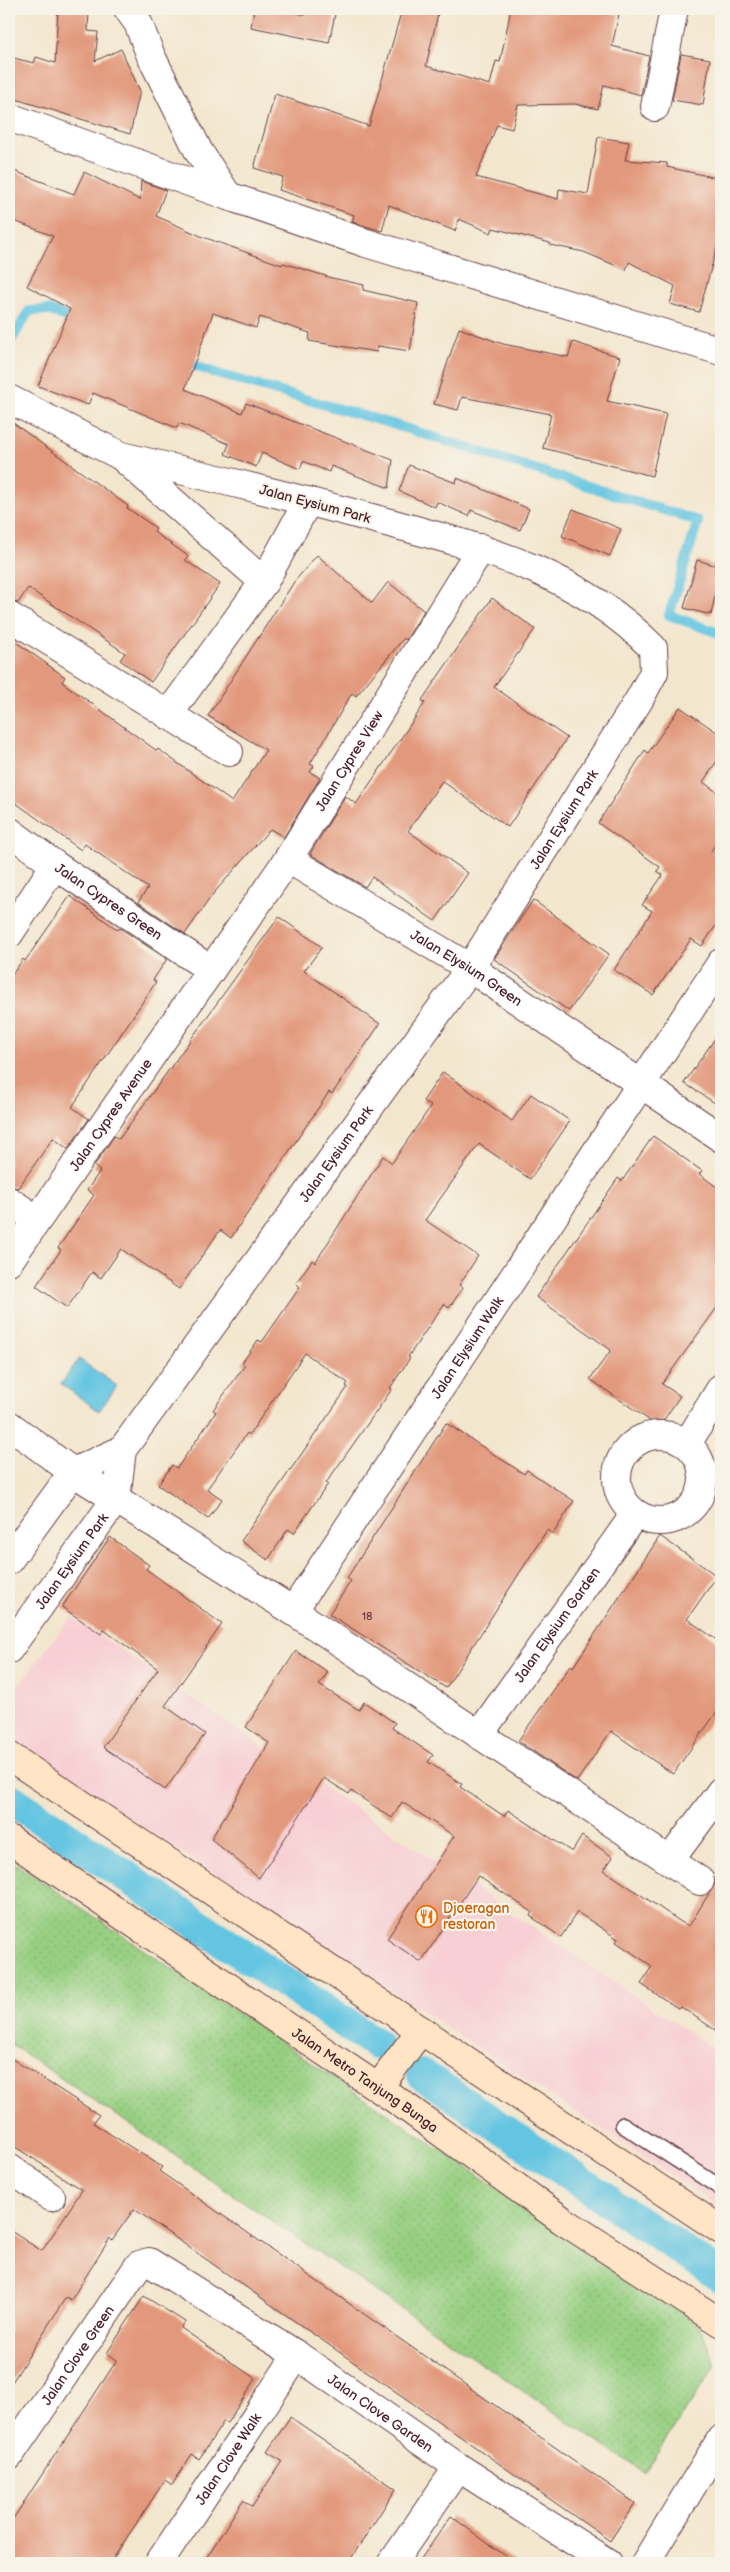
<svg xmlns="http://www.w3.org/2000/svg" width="730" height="2572" font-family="'Balsamiq Sans',sans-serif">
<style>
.built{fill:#f7cfd4}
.green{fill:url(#green-dots);stroke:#707756}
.water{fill:#63c5e1;stroke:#567286}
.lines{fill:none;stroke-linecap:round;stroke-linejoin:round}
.stream{stroke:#63c5e1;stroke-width:10}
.canal{stroke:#63c5e1;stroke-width:32}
.building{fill:#e2987b}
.service-casing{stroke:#633d43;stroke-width:18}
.minor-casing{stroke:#633d43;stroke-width:30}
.secondary-casing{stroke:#633d43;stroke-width:30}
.service{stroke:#fff;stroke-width:15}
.minor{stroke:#fff;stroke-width:28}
.secondary{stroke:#ffe4c6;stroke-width:28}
.labels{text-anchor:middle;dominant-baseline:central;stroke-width:4.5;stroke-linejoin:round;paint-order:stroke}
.number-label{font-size:11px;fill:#703d3f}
.street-label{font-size:14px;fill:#4a1f2b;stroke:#f7f3e8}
.food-label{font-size:14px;fill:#c56008;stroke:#f7f3e8;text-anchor:start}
</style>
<defs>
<pattern id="green-dots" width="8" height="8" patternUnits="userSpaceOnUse" patternTransform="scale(1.25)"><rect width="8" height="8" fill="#97cf82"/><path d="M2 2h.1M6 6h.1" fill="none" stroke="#84b170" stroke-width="1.8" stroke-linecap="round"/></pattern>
</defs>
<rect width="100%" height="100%" fill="#f7f3e8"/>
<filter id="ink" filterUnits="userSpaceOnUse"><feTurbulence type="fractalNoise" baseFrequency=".02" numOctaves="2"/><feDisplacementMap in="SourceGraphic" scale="10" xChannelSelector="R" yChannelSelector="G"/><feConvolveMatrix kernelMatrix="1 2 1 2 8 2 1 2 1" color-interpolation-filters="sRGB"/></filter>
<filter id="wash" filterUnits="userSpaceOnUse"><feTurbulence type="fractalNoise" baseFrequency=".0096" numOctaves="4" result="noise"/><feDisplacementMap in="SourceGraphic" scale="20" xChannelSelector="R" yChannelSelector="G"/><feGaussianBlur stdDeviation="1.12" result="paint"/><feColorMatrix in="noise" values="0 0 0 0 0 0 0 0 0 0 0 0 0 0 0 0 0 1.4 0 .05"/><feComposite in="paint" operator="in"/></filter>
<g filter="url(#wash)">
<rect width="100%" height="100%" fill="#f3e6ce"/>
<!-- built -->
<path class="built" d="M71,1617L721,2054V2208L9,1738V1698Z"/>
<!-- green -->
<path class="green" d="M9,1859L698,2323L716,2365L644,2473L9,2043Z"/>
<!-- water -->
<path class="water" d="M79,1359L117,1386L99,1411L61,1384Z"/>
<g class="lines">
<!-- stream -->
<g class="stream">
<path d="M9,344L29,311L48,310L80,322"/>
<path d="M182,361L221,375L389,423L698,521L669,615L721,634"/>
</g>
<!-- canal -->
<g class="canal">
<path d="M9,1798L375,2043"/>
<path d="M423,2075L721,2277"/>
</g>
</g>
<g id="blocks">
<!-- building -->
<g class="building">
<path d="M58,9H89L88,31L98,32L95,61L121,49L140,91L130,134L9,97V57L34,63L36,57L55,63Z"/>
<path d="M254,9H276L306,15L307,9H336L329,43L251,27Z"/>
<path d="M402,9H439L426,66L490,85L496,61L500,62L511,9H594L619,14L612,46L649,56L641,95L604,85L598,109L575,104L518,105L512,129L497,125L476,177L558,199L559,189L588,194L598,137L629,142L625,160L667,163V167L721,179V232L699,312L670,304L675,286L629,262L626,270L584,252L550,245V243L493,228L491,233L459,219L455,231L389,205L382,231L352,222L354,215L279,190L283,177L254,168L275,94L369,126Z"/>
<path d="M681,54L710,59L703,105L672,100Z"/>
<path d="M9,169L74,194L84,172L140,200L141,181L166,190L156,216L203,237L282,265L283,263L332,278L364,285L363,290L418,303L410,351L378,346L377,352L309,341L310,333L260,317L256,328L213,313L185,389L242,413L246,403L393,460L389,488L331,466L329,472L303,461L300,469L262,453L256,467L225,454L229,444L179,423L177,428L93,393L88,405L38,386L70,309L27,286L53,236L9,219Z"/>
<path d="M459,328L503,344L568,357L573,342L620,357L607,401L666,414L652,476L543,448L551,414L462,397L458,410L434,404Z"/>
<path d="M9,420L128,506L127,508L156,528L154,532L188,556L185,560L220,584L151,682L120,660L125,653L28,588L18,603L9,600Z"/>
<path d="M409,465L456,483L457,478L529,509L520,530L471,510L469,516L437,502L435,507L399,491Z"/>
<path d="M573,509L621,529L610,556L562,536Z"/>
<path d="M317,555L372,603L388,582L424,611L406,640L404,638L356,696L352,693L310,764L314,766L310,772L320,778L284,837L270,829L213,894L185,934L138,902L148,888L85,844L81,850L9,798V637L65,677L62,682L157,751L158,749L232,802L266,750L208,716L294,582Z"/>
<path d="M697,560L721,567L711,615L684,608Z"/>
<path d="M492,598L535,629L494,687L567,738L508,827L442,781L408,831L468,873L435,921L372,877L365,887L310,854L345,796L356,804L425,703L422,700Z"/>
<path d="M680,707L721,735V755L703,782L721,795V837L711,851L721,858V918L702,946L691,939L653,995L614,970L652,911L642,905L663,875L657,871L660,867L598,823L645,750L648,753Z"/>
<path d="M70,896L118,930L120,928L167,959L153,980L156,982L72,1107L89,1119L68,1149L53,1138L18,1188L9,1186V979L23,959L25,961Z"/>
<path d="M533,900L609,954L569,1011L494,959Z"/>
<path d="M279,917L322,947L304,971L380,1024L332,1094L329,1092L231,1238L220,1230L179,1289L121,1249L101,1278L92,1272L67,1308L36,1286L61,1250L58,1248L94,1195L87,1190L100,1171L94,1166L114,1136L119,1139Z"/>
<path d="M721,1030V1107L684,1083Z"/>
<path d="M443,1072L512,1121L531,1094L570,1121L530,1179L479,1144L425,1220L478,1256L459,1285L463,1288L449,1308L444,1304L408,1357L410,1358L390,1388L392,1389L326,1483L328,1484L294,1533L288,1529L268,1560L241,1541L348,1387L346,1386L348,1383L305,1353L249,1435L247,1433L207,1489L222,1499L208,1519L158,1485L172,1465L177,1468L216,1412L213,1410L245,1365L242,1363L258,1340L262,1342L300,1287L296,1283L312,1260L315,1263L383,1156L392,1163L431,1106L423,1101Z"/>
<path d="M653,1136L702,1171L699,1174L721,1190V1302L662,1384L680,1396L659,1427L590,1379L611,1350L536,1297L618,1178L622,1181Z"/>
<path d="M446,1423L524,1474L527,1470L574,1501L553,1534L547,1530L446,1688L329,1614L351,1581L347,1578Z"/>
<path d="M660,1536L717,1576L687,1619L721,1643V1706L673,1774L611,1731L577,1781L518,1741L571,1665L573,1667Z"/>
<path d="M110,1537L149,1565L146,1569L222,1624L165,1706L205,1734L165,1790L103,1747L158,1669L104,1630L101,1634L62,1607Z"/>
<path d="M296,1651L328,1672L319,1685L359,1710L364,1702L395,1723L392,1728L433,1755L428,1762L462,1784L460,1787L504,1816L508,1810L572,1852L582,1836L613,1857L604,1870L681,1922L689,1926L721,1874V2034L681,2007L679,2009L641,1984L652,1966L616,1942L618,1939L577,1912L561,1937L530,1916L532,1912L478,1876L421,1962L387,1939L454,1836L402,1802L392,1818L351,1791L349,1794L324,1778L259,1878L211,1839L269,1743L246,1727Z"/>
<path d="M9,2057L99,2115L93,2123L162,2167L159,2171L635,2503L610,2541L134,2209L112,2240L110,2238L71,2300L66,2297L9,2387V2230L42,2251L82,2190L9,2143Z"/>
<path d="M144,2296L185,2322L181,2328L256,2379L227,2423L224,2421L199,2459L192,2454L172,2485L165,2480L110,2563H9V2525L117,2360L107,2353Z"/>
<path d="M290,2417L396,2489L348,2563H203L243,2500L252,2507L282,2461L267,2452Z"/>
<path d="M451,2516L486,2542L516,2563H418Z"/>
</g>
</g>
</g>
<g filter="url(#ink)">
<use href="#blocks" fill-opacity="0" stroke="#633d43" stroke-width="1"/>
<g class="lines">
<defs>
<path id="service" d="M623,2125L721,2188"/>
<g id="minor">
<path d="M128,9L138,23L151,56L199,152L228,196L366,243L721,351"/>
<path d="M655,107L674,9"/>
<path d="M9,117L228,196"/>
<path d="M9,399L121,456L264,582"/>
<path d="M9,616L229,752"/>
<path d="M168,715L264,582L308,501"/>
<path id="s1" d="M9,831L55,865L211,970"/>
<path id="s2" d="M288,859L470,968L721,1138"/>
<path d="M9,934L55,865"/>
<path d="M9,1201L36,1219"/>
<path id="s3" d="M9,1261L288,859L481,548"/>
<path d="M9,1425L73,1472L293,1611L700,1881"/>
<circle cx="660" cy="1478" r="43"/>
<path d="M687,1444L721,1388"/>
<path d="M9,1560L73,1472L122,1450"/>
<path id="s4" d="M293,1611L721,963"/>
<path id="s5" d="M9,1649L116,1499L122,1450L470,968L639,700L654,672L653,648C576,570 481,548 379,520C293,497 207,476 121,456"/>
<path id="s6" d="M479,1735L635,1514"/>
<path d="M670,1860L721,1791"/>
<path d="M9,2168L51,2197"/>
<path id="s7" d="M9,2456L139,2265L149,2262L297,2355L458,2467L608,2563"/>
<path id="s8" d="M159,2563L297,2355"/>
<path d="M392,2563L458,2467"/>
<path d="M645,2563L721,2439"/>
</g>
<g id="secondary">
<path d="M9,1756L721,2230"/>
<path id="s9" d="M9,1839L402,2104L562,2220L721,2323"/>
<path d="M378,2088L421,2030"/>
</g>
</defs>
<!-- service casing -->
<use href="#service" class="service-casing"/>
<!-- minor casing -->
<use href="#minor" class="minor-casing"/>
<!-- secondary casing -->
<use href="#secondary" class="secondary-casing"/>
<!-- service -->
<use href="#service" class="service"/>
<!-- minor -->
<use href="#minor" class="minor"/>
<!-- secondary -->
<use href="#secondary" class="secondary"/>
</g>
</g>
<!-- icons -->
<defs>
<symbol id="restaurant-ring" viewBox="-11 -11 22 22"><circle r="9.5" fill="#f7f3e8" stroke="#e8710a" stroke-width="1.5"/><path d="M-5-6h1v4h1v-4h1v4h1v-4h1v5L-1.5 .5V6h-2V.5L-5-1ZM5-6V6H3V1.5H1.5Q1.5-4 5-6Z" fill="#e8710a"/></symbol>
</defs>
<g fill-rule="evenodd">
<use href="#restaurant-ring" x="414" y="1904" width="25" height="25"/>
</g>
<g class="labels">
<!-- number labels -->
<g class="number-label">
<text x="367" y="1616">18</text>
</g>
<!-- street labels -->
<g class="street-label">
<text transform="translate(315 504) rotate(15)">Jalan Eysium Park</text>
<text stroke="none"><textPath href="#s3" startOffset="605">Jalan Cypres View</textPath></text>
<text stroke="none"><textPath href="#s5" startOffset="1004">Jalan Eysium Park</textPath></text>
<text stroke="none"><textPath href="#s1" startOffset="122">Jalan Cypres Green</textPath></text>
<text stroke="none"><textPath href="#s2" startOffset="209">Jalan Elysium Green</textPath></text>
<text stroke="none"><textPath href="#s3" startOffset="178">Jalan Cypres Avenue</textPath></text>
<text stroke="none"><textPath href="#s5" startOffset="599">Jalan Eysium Park</textPath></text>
<text stroke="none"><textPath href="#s4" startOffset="316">Jalan Elysium Walk</textPath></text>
<text stroke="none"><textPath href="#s5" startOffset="108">Jalan Eysium Park</textPath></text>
<text stroke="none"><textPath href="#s6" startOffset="135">Jalan Elysium Garden</textPath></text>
<text stroke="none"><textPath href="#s9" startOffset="430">Jalan Metro Tanjung Bunga</textPath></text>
<text stroke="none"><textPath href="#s7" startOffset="122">Jalan Clove Green</textPath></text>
<text stroke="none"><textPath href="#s7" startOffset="518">Jalan Clove Garden</textPath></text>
<text stroke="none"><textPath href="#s8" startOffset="125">Jalan Clove Walk</textPath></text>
</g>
<!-- food labels -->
<g class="food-label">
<text x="443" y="1908">Djoeragan<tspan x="443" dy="16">restoran</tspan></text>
</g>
</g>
<!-- margin -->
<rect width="730" height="2572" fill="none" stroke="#f7f3e8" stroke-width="30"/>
</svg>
